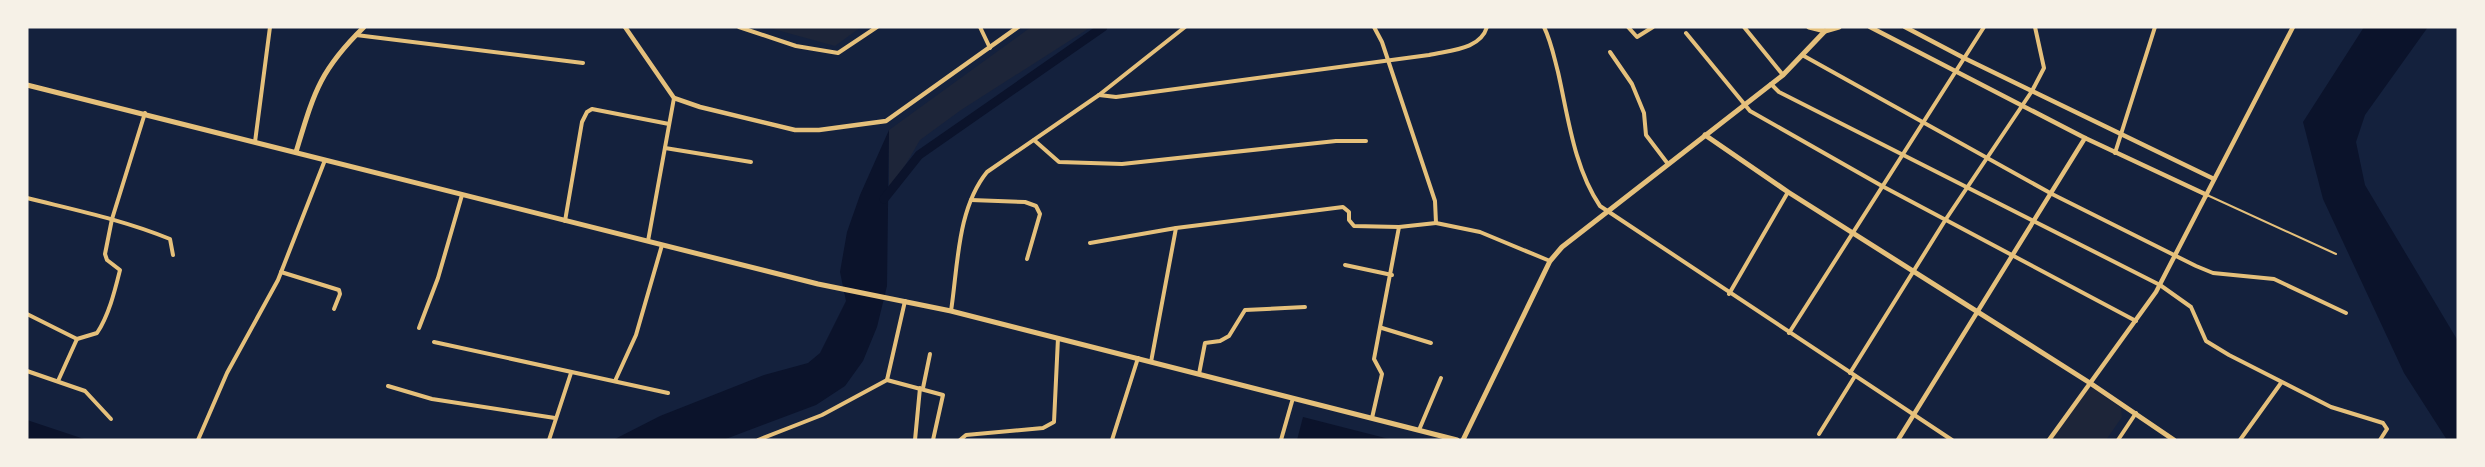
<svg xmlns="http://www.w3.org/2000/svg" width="2485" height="467" font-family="Arial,sans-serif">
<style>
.green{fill:#1d2539}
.water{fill:#0b132b}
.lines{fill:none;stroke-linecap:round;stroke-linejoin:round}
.canal{stroke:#0b132b;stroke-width:9}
.service{stroke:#e5c07b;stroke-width:2}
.minor{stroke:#e5c07b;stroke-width:4}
.tertiary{stroke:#e5c07b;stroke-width:4.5}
.secondary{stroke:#e5c07b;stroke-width:5}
</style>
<rect width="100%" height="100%" fill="#14213d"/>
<!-- green -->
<g class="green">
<path d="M766,27H861L835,46Z"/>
<path d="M1031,27H1091L961,110L920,140L889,193V130Z"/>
<path d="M2094,389L2121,408L2122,417L2106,440H2049L2086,390Z"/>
</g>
<!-- water -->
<g class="water">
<path d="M2364,27H2428L2365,115L2356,142L2365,185L2458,341V440H2447L2404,373L2323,199L2303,122Z"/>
<path d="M889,130L887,286L877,327L863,361L845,386L816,405L723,440H613L660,416L764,375L808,363L820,353L846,301L840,272L847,232L860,195Z"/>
<path d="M1303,417L1393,440H1297Z"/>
<path d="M27,420L87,440H27Z"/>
</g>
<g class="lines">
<!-- canal -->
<path class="canal" d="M884,199L919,155L1103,27"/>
<!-- service -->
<path class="service" d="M2207,195L2336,254"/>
<!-- minor -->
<g class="minor">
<path d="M739,27L796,46L838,53L877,27"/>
<path d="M980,27L990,48"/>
<path d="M1544,27C1551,41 1554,57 1558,72C1568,116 1574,168 1600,206L1952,440"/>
<path d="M1628,27L1637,37L1653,27"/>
<path d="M1744,27L1783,75"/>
<path d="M1686,33L1750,111L1882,186L2136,321"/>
<path d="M356,35L583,63"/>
<path d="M1610,52L1632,84L1644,113L1646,135L1668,164"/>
<path d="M1804,56L2052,194L2196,266L2213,273L2274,279L2346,313"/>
<path d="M1771,84L1779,92L2160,285L2191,307L2206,341L2229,355L2331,407L2383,423L2387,429L2380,440"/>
<path d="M1099,95L1116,97L1429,55C1450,50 1480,50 1487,27"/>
<path d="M1034,140L1059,162L1122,164L1336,141H1366"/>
<path d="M255,142L270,27"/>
<path d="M665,148L751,162"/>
<path d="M2115,153L2155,27"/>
<path d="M27,198C75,210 124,220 170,239L173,255"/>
<path d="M971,200L1025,202L1036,206L1040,214L1027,259"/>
<path d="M565,221L582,122L587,112L592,109L669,124"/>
<path d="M1436,223L1480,232L1550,261"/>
<path d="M648,241L674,98"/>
<path d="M1090,243L1176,228L1343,207L1349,212V220L1354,226L1399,227L1436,223L1435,201L1382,42L1374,27"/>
<path d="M1345,265L1392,275"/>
<path d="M281,272L339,290L340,294L334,309"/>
<path d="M1729,294L1788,192"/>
<path d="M951,311C958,266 957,209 987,172L1099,95L1185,27"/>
<path d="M27,314L77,339"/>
<path d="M419,328L438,278L462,195"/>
<path d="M1382,328L1431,343"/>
<path d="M1789,333L1984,27"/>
<path d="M434,342L668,393"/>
<path d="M1151,362L1176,228"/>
<path d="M27,371L85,391L111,419"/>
<path d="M1850,373L1946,219L2032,91L2044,68L2035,27"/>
<path d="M1199,374L1205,343L1220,341L1229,336L1245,310L1305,307"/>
<path d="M887,380L905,301"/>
<path d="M58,381L77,339L97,333C109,315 115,290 120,270L107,260L105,254L112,219L145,113"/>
<path d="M615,381L636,335L662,245"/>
<path d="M388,386L432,399L555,418"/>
<path d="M923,388L930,354"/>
<path d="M1372,418L1382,374L1374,359L1399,227"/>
<path d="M1419,430L1441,378"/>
<path d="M1819,434L1855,376"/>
<path d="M198,440L227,373L278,280L325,160"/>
<path d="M549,440L571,373"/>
<path d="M758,440L822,415L887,380L943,395L933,440"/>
<path d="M915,440L920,388"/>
<path d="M960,440L966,435L1043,428L1054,422L1058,338"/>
<path d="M1112,440L1138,358"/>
<path d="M1281,440L1293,398"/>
<path d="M2118,440L2136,413"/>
<path d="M2240,440L2281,383"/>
</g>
<!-- tertiary -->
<g class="tertiary">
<path d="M625,27L674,98L700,107L795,130H819L886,121L1018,27"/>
<path d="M1870,27L2085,138L2207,195"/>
<path d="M1905,27L1964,58L2214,179"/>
<path d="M1898,440L2085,138"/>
<path d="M2049,440L2156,292L2293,27"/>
</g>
<!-- secondary -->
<g class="secondary">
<path d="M1809,27L1825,31L1839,27"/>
<path d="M27,85L818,284L951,311L1457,440"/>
<path d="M1705,135L1788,192L2090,383L2174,440"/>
<path d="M296,152C314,93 319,71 364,27"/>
<path d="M1463,440L1550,261L1562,247L1783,75L1825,31"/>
</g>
</g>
<!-- border -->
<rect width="2485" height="467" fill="none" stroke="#f6f1e7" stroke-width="57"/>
</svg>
